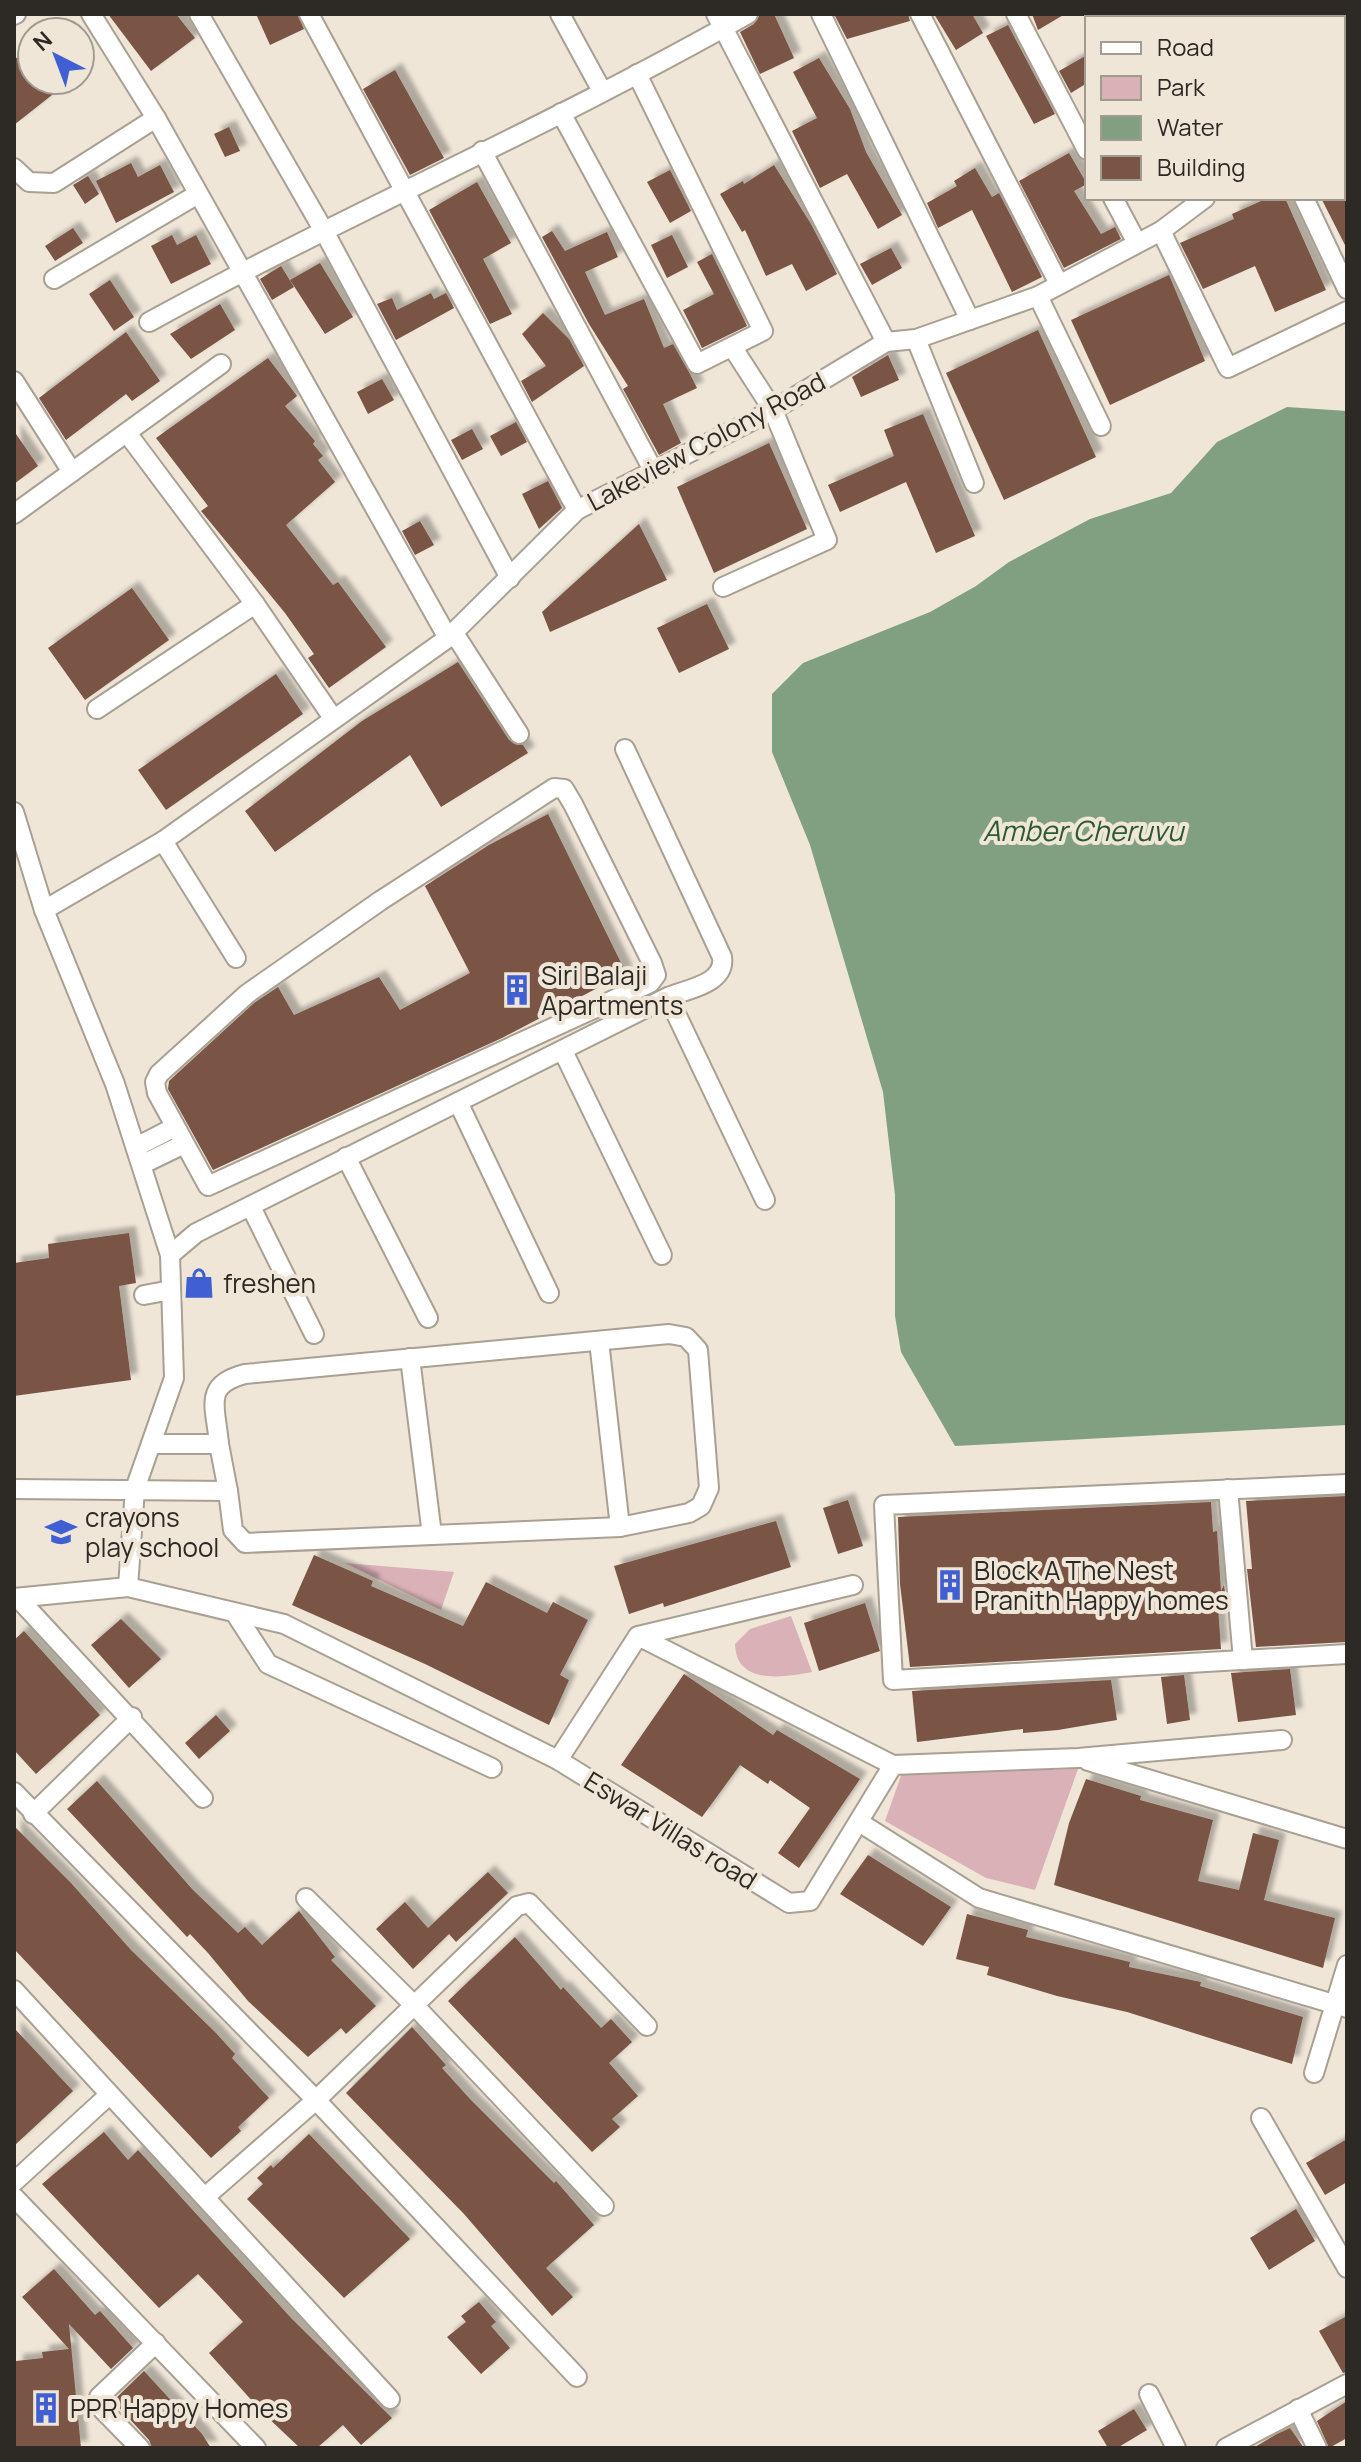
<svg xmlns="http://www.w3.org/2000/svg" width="1361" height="2462" font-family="Manrope,sans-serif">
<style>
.green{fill:#dab1b6}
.water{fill:#81a082}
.building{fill:#7a5444;filter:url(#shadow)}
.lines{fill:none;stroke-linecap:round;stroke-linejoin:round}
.minor-casing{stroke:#a8a092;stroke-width:22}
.minor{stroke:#fff;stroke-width:18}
.labels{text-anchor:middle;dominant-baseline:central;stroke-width:8;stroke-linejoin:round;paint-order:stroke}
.street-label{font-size:26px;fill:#2d2a25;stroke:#efe6d8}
.poi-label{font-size:26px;fill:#2d2a25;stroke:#efe6d8;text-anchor:start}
.water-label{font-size:28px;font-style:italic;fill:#2a5a2f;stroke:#efe6d8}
</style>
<defs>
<filter id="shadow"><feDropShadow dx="7" dy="-7" stdDeviation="2" flood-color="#0004"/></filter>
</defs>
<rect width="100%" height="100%" fill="#efe6d8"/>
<!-- green -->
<g class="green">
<path d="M345,1563L454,1572L441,1610Z"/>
<path d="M791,1616L812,1672C785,1677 736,1686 735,1644L750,1629Z"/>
<path d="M1078,1769L1035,1890L986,1878L885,1821L902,1773Z"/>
</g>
<!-- water -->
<path class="water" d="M1287,407L1347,411V1425L955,1446L901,1352L895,1316V1195L883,1092L810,845L772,752V694L803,663L930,612L976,586L1009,562L1090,519L1171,493L1217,442Z"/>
<!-- building -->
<g class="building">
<path d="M108,14H176L195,38L151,71Z"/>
<path d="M256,14H297L304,29L270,45Z"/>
<path d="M760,14H774L794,58L760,74L740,32L754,24Z"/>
<path d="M834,14H908L910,21L847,39Z"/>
<path d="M934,14H972L983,33L956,50Z"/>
<path d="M1032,14H1065L1038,30Z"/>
<path d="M1008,25L1055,114L1034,124L986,36Z"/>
<path d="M32,45V80H71L14,125V60Z"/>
<path d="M1087,55V83L1071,93L1059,71Z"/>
<path d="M819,58L850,109L866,152L902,215L878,229L847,174L820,188L792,131L817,118L793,72Z"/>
<path d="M395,70L444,158L410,175L363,89Z"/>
<path d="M229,127L240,151L225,157L214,134Z"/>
<path d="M1069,153L1087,184L1074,191L1101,234L1115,227L1121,239L1064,268L1019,181Z"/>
<path d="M131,163L138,177L160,165L174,192L116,223L96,181Z"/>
<path d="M774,165L811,224L837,274L806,291L792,264L766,276L745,230L742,232L720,194L743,181L744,184Z"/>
<path d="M975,168L992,197L999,193L1042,277L1012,292L972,210L938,228L927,203L957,186L954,181Z"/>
<path d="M670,170L691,211L670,223L647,182Z"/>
<path d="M88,176L99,194L85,204L73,185Z"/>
<path d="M477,182L511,243L483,259L512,314L490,324L429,210Z"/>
<path d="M1268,198H1285L1326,290L1275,312L1255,266L1203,289L1180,243L1234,219L1232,214Z"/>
<path d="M1321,198H1347V249Z"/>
<path d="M73,228L83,243L55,261L45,246Z"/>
<path d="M552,231L565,251L607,232L618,257L585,272L605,315L644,299L664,348L673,344L690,374L697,388L663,404L681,443L659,455L623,389L628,386L589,324L542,237Z"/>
<path d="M172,235L177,245L196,235L211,264L171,284L151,246Z"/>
<path d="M672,235L688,267L667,278L651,245Z"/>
<path d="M891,248L902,268L872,285L860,264Z"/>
<path d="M712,254L747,326L702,348L683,310L714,294L697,262Z"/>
<path d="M320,263L353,317L325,334L290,280Z"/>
<path d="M281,266L294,287L272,300L260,279Z"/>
<path d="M1169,275L1205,361L1110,405L1071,320Z"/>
<path d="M110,280L134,317L114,331L89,294Z"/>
<path d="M431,293L434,299L446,293L454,308L396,340L377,304L392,298L397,310Z"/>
<path d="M220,304L235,330L191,359L170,334Z"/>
<path d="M543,313L569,339L584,366L532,402L521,381L546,366L522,334Z"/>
<path d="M1038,330L1096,457L1004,500L946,373Z"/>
<path d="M126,332L160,381L132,401L126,394L66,440L39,398Z"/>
<path d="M888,355L899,380L861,397L852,377Z"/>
<path d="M268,358L297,396L285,406L315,441L313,444L323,456L318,460L335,482L286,525L333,585L338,582L386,647L329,688L308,658L314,654L285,613L201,511L208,506L156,438Z"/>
<path d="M382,379L394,400L368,414L357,392Z"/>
<path d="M923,414L975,536L936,553L906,482L840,512L828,485L894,456L884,430Z"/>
<path d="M516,422L527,442L501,456L490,436Z"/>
<path d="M472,429L483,449L462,460L451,440Z"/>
<path d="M14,431L38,466L14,484Z"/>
<path d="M769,443L807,529L714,573L677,487Z"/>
<path d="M548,481L562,508L539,529L522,494Z"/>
<path d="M420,521L434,545L415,555L402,531Z"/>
<path d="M639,524L667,580L550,632L542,612Z"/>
<path d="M132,588L169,640L85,700L48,648Z"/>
<path d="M707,604L729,649L679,673L657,628Z"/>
<path d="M458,662L509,740L523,745L528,753L441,807L410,755L275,852L245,811L362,721Z"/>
<path d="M276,674L303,714L166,810L138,770Z"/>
<path d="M548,814L626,973L502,1038L213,1170L168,1089L169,1081L254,1003L278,987L294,1015L379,977L400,1010L470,973L425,886L489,845Z"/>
<path d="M129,1233L136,1283L119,1286L131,1380L14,1396V1263L49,1258L48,1244Z"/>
<path d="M1347,1496V1642L1256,1647L1247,1569H1252L1246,1501Z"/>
<path d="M848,1500L863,1546L838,1554L823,1508Z"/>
<path d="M1211,1502L1213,1532L1217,1531L1221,1591L1224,1585L1225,1592L1217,1593L1221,1649L910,1667L900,1584L898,1517Z"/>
<path d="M776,1521L791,1567L664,1607L663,1603L629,1614L614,1566Z"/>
<path d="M314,1555L373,1581L371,1586L463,1626L486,1582L547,1613L553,1602L588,1620L560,1675L569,1680L549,1725L425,1664L292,1605Z"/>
<path d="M865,1603L880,1651L819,1671L804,1623Z"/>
<path d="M121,1619L161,1659L129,1688L91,1645Z"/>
<path d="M24,1631L100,1715L36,1774L14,1750V1640Z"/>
<path d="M1290,1669L1296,1715L1238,1722L1231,1673Z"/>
<path d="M684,1674L773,1735L777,1730L860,1779L799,1868L778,1853L810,1808L770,1780L768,1784L740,1765L702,1817L621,1765Z"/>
<path d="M1184,1675L1190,1720L1167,1724L1161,1677Z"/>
<path d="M1111,1680L1117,1720L1058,1730L1023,1733V1729L917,1742L912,1691Z"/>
<path d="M216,1715L230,1731L199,1759L185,1743Z"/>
<path d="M1086,1779L1141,1796L1140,1800L1213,1820L1198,1881L1239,1890L1253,1833L1279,1840L1264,1900L1335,1918L1323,1968L1054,1885L1069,1823Z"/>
<path d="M97,1781L193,1890L238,1933L245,1927L262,1945L299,1911L335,1957L331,1960L376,2006L346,2034L341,2028L308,2057L248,2001L208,1953L190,1934L187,1937L67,1809Z"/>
<path d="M14,1826L71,1883L131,1950L216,2033L235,2054L232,2058L269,2098L238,2127L241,2131L211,2158L14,1949Z"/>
<path d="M868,1855L951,1907L923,1946L840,1894Z"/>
<path d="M488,1872L508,1893L456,1942L449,1934L413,1969L376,1929L405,1902L428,1928Z"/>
<path d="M967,1914L1028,1930L1026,1937L1130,1962L1129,1967L1201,1982L1200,1986L1303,2017L1292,2064L1127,2012L1057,1996L987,1975L989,1967L956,1959Z"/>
<path d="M515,1937L561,1990L563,1987L601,2028L611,2019L632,2042L609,2063L638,2096L612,2119L620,2127L592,2152L448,2001Z"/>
<path d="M412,2027L446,2065L442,2068L470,2099L554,2183L556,2181L594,2225L546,2268L573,2297L552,2316L464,2214L346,2093Z"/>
<path d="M14,2028L73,2091L14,2146Z"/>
<path d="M104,2132L128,2160L138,2150L292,2319L392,2418L361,2445L343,2425L317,2448H300L264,2414L209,2353L243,2322L218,2295L198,2274L159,2308L42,2184Z"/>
<path d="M309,2134L410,2239L344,2298L247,2199L263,2184L257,2178L271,2165L273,2168Z"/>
<path d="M1347,2139V2182L1325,2195L1306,2163Z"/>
<path d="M1296,2209L1315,2241L1269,2270L1250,2238Z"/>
<path d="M54,2269L95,2315L100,2311L133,2348L111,2369L69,2324L81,2448H14L16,2361L43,2358L42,2352L69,2349L22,2297Z"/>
<path d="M479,2302L496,2322L491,2326L510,2348L481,2374L447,2337L466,2322L461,2316Z"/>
<path d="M1347,2316V2372L1343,2373L1319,2331Z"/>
<path d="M144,2371L202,2434L211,2448H152L149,2440L113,2401Z"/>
<path d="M1347,2401V2438L1329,2448L1317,2421Z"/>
<path d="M1134,2409L1147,2430L1117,2448H1108L1098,2431Z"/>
<path d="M1290,2428L1304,2448H1253L1277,2434Z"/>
</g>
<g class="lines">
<defs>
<g id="minor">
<path d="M91,14L156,118L448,638"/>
<path d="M199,14L324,231L510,578"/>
<path d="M309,14L577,510"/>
<path d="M560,14L602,91"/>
<path d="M716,14L886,342"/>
<path d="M821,14L970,320"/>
<path d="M920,14L1059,284"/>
<path d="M1016,14L1087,150"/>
<path d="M1120,14L1122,18"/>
<path d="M1208,14L1210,18"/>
<path d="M14,15L16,14"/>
<path d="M561,113L697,364L763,331L637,74"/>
<path d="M1343,136L1347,134"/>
<path d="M482,151L653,470"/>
<path d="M14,168L29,182L54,183L156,118"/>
<path d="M1113,198L1137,243"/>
<path d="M1304,198L1347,289"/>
<path d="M1161,231L1228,368L1347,311"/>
<path d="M54,279L198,194"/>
<path d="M1038,296L1101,426"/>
<path d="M149,322C346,214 553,125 748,14"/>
<path d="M916,339L974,483"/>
<path d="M14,381L72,472"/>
<path d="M127,433L255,604L333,718"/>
<path d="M14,514L221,364"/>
<path d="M723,587L827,540L773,410L733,348"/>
<path d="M454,633L519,734"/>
<path d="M97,709L255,604"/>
<path d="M554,788L564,789L573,804L652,963L656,975L650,983L208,1186L157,1093L155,1082L159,1074L247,994L380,901Z"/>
<path d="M14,812L44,910L115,1084L170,1255L174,1378L135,1489L128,1587"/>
<path d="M163,841L236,958"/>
<path d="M44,910L163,841L448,638L577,510L773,410L886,342L916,339L1038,296L1161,231L1205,198"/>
<path d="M668,997L765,1200"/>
<path d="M563,1051L662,1255"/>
<path d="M458,1102L549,1293"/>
<path d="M136,1147L175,1127"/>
<path d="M346,1157L428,1318"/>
<path d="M143,1164L184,1144"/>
<path d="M251,1207L314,1334"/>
<path d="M170,1255L196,1233L668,997C687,989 726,984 722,957L625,749"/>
<path d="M144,1295L171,1290"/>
<path d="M599,1341L620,1527"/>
<path d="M410,1358L432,1535"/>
<path d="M219,1444L228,1491"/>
<path d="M1347,1484L884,1505L893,1680L1347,1654"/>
<path d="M14,1489L228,1491L233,1530L245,1543L620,1527L689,1513L701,1506L709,1488L698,1350L686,1337L669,1334L245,1374C202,1385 216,1407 219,1444H151"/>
<path d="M1228,1489L1243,1660"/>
<path d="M14,1598L128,1587L284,1624L558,1760L789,1903L810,1901L893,1765L1078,1758L1282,1740"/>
<path d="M18,1598L203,1798"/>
<path d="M235,1613L268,1664L492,1768"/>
<path d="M638,1636L893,1765"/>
<path d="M558,1760L638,1636L853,1585"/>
<path d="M1088,1761L1347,1839"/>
<path d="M14,1792L316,2100L577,2377"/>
<path d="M33,1814L132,1717"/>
<path d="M859,1822L979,1898L1347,2008"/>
<path d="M306,1898L414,2005L604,2206"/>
<path d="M14,1990L390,2399"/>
<path d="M1314,2073L1347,1965"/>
<path d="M1261,2118L1347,2268"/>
<path d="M14,2182L108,2096"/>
<path d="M14,2197L256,2448"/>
<path d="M205,2197L316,2100L517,1906L529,1903L647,2026"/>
<path d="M1149,2394L1176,2448"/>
<path d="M1298,2409L1317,2448"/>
<path d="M140,2448L98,2405L99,2397L156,2343"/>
<path d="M1226,2448L1347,2384"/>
</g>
</defs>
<!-- minor casing -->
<use href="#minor" class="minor-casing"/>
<!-- minor -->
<use href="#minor" class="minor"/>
</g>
<!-- icons -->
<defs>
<symbol id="building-bare" viewBox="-9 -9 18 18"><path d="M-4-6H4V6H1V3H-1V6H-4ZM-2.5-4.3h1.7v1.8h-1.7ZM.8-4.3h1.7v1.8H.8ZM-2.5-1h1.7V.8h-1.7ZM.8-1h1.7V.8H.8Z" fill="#405fd2" stroke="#efe6d8" stroke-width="2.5" paint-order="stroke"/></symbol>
<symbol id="shop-bare" viewBox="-9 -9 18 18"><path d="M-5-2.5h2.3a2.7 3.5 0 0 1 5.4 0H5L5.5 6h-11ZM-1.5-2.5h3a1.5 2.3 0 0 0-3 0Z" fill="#405fd2" stroke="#efe6d8" stroke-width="2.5" paint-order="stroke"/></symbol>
<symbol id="school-bare" viewBox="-9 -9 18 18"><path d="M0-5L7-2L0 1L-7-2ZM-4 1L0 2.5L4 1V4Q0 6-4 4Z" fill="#405fd2" stroke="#efe6d8" stroke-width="2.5" paint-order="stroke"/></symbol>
</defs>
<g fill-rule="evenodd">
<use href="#building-bare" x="495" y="968" width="44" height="44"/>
<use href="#shop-bare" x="177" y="1261" width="44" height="44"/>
<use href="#school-bare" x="39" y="1510" width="44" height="44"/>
<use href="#building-bare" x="928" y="1563" width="44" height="44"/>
<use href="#building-bare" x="24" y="2386" width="44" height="44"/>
</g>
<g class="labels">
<!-- street labels -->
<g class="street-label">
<text transform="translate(706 441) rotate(-28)">Lakeview Colony Road</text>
<text transform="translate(671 1830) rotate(32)">Eswar Villas road</text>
</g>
<!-- poi labels -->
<g class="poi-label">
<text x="541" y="975">Siri Balaji<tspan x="541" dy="30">Apartments</tspan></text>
<text x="223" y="1283">freshen</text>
<text x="85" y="1517">crayons<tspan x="85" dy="30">play school</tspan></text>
<text x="974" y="1570">Block A The Nest<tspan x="974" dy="30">Pranith Happy homes</tspan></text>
<text x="70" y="2408">PPR Happy Homes</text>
</g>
<!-- water labels -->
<g class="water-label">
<text x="1083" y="830">Amber Cheruvu</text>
</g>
</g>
<!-- border -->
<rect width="1361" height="2462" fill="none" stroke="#2d2a25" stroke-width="32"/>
<!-- legend -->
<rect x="1085" y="16" width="260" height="184" fill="#efe6d8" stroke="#a19b90" stroke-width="2"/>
<rect x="1101" y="42" width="40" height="12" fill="#ffffff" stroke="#a19b90" stroke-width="2"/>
<text x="1157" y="56" font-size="24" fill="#2d2a25">Road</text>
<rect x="1101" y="76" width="40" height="24" fill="#dab1b6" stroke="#a19b90" stroke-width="2"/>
<text x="1157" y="96" font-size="24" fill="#2d2a25">Park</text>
<rect x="1101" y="116" width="40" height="24" fill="#81a082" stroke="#a19b90" stroke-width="2"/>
<text x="1157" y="136" font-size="24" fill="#2d2a25">Water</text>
<rect x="1101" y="156" width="40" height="24" fill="#7a5444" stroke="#a19b90" stroke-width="2"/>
<text x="1157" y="176" font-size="24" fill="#2d2a25">Building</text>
<!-- north arrow -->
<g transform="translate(56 56) rotate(318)"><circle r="38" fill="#efe6d8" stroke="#a19b90" stroke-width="2"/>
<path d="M0-6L14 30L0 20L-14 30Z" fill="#405fd2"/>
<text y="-12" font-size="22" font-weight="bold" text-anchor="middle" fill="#2d2a25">N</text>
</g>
</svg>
